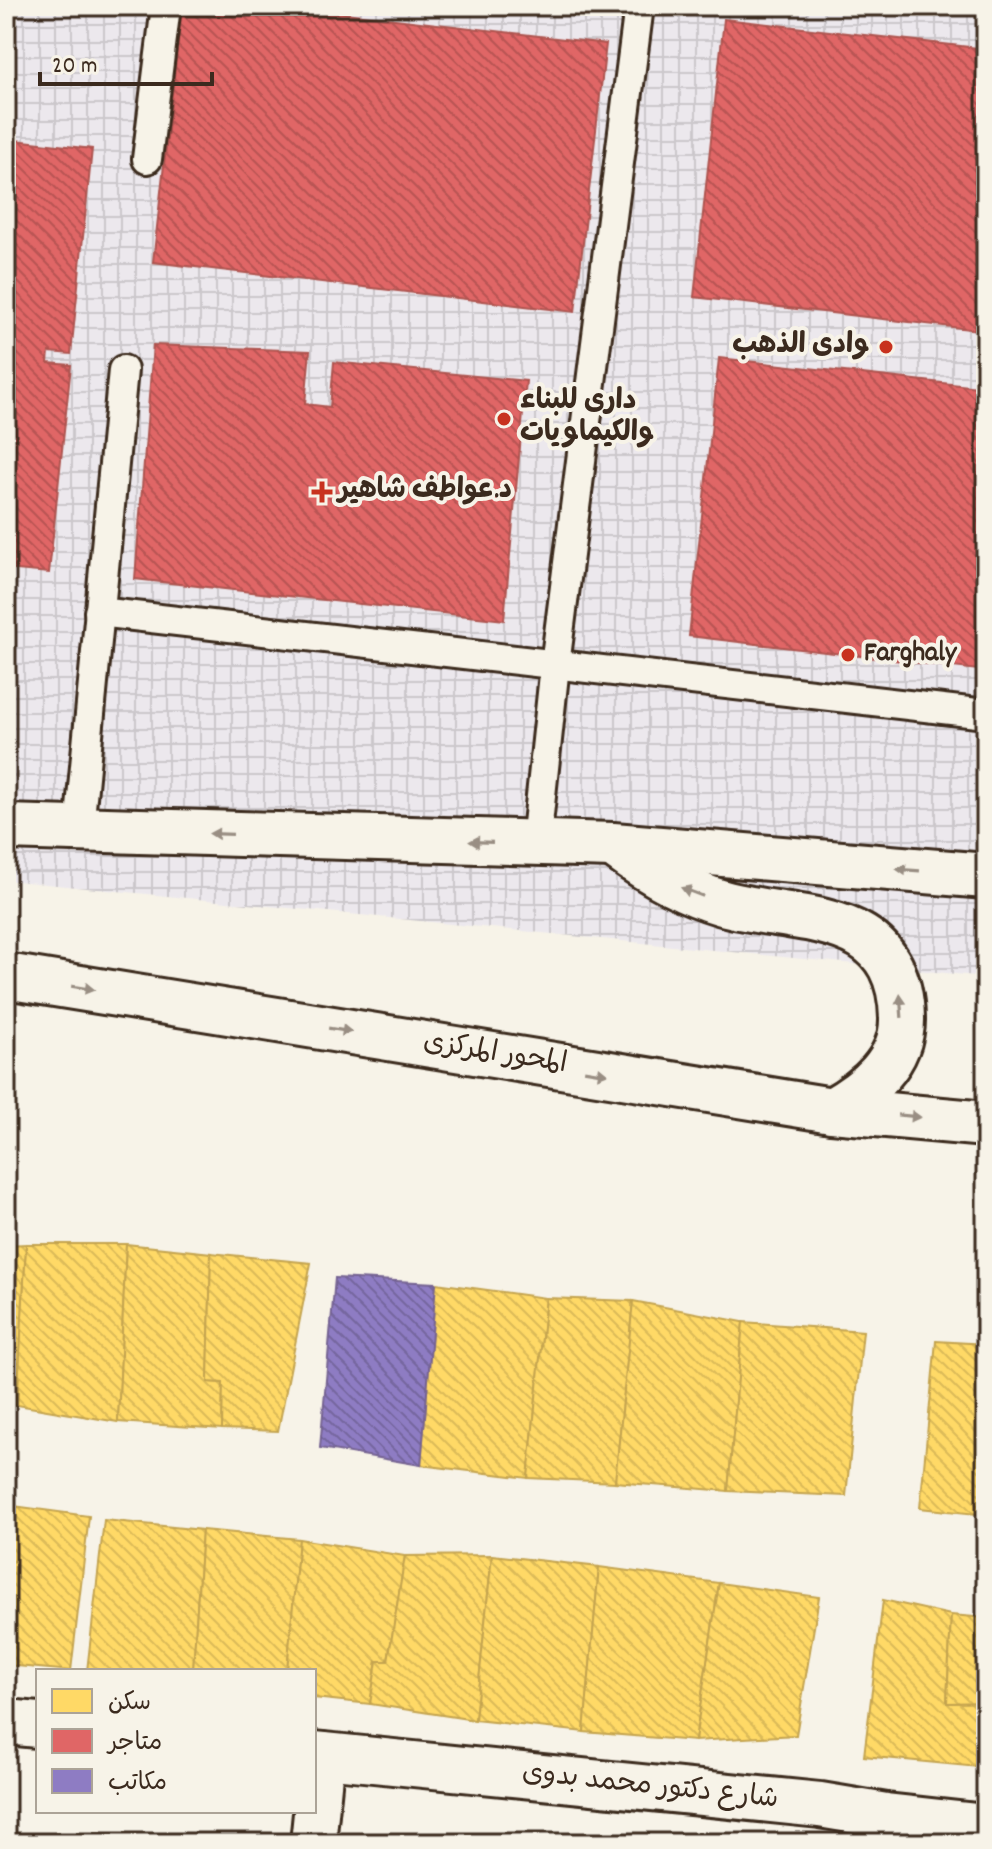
<svg xmlns="http://www.w3.org/2000/svg" width="992" height="1849" font-family="Dekko,'Playpen Sans Arabic',sans-serif">
<style>
.industrial{fill:url(#industrial-grid)}
.homes{fill:url(#homes-back-hatch);stroke:#c4a450;stroke-width:2}
.shops{fill:url(#shops-back-hatch);stroke:#ae5450;stroke-width:2}
.offices{fill:url(#offices-back-hatch);stroke:#756392;stroke-width:2}
.lines{fill:none;stroke-linecap:round;stroke-linejoin:round}
.service-casing{stroke:#3b2a1e;stroke-width:34}
.minor-casing{stroke:#3b2a1e;stroke-width:50}
.secondary-casing{stroke:#3b2a1e;stroke-width:50}
.service{stroke:#f7f3e8;stroke-width:28}
.minor{stroke:#f7f3e8;stroke-width:44}
.secondary{stroke:#f7f3e8;stroke-width:44}
.oneway{fill:#998e83}
.poi-dot{fill:#c8321e;stroke:#f7f3e8;stroke-width:3}
.labels{text-anchor:middle;dominant-baseline:central;stroke-width:8;stroke-linejoin:round;paint-order:stroke}
.poi-label{font-size:28px;font-weight:bold;fill:#3b2a1e;stroke:#f7f3e8;text-anchor:start}
.street-label{font-size:28px;fill:#3b2a1e;stroke:#f7f3e8}
</style>
<defs>
<pattern id="industrial-grid" width="8" height="8" patternUnits="userSpaceOnUse" patternTransform="scale(2)"><rect width="8" height="8" fill="#ece8ed"/><path d="M0 4h8M4 0v8" fill="none" stroke="#cbc7cb"/></pattern>
<pattern id="homes-back-hatch" width="6" height="6" patternUnits="userSpaceOnUse" patternTransform="scale(2)"><rect width="6" height="6" fill="#ffd966"/><path d="M-1 5l2 2M0 0l6 6M5-1l2 2" fill="none" stroke="#dbba58"/></pattern>
<pattern id="shops-back-hatch" width="6" height="6" patternUnits="userSpaceOnUse" patternTransform="scale(2)"><rect width="6" height="6" fill="#e06666"/><path d="M-1 5l2 2M0 0l6 6M5-1l2 2" fill="none" stroke="#b75453"/></pattern>
<pattern id="offices-back-hatch" width="6" height="6" patternUnits="userSpaceOnUse" patternTransform="scale(2)"><rect width="6" height="6" fill="#8e7cc3"/><path d="M-1 5l2 2M0 0l6 6M5-1l2 2" fill="none" stroke="#75669e"/></pattern>
</defs>
<rect width="100%" height="100%" fill="#f7f3e8"/>
<filter id="ink" filterUnits="userSpaceOnUse"><feTurbulence type="fractalNoise" baseFrequency=".0125" numOctaves="2"/><feDisplacementMap in="SourceGraphic" scale="16" xChannelSelector="R" yChannelSelector="G"/><feConvolveMatrix kernelMatrix="1 2 1 2 8 2 1 2 1" color-interpolation-filters="sRGB"/></filter>
<g filter="url(#ink)">
<!-- industrial -->
<path class="industrial" d="M6,6H986V977L6,880Z"/>
<!-- homes -->
<g class="homes">
<path d="M26,1244H126L118,1422L17,1405Z"/>
<path d="M26,1244L17,1405L6,1404V1245Z"/>
<path d="M126,1244L211,1253L208,1382L223,1383L222,1429L118,1422Z"/>
<path d="M211,1253L311,1263L278,1431L222,1429L223,1383L208,1382Z"/>
<path d="M436,1283L546,1298L528,1478L421,1465Z"/>
<path d="M546,1298L633,1301L615,1482L528,1478Z"/>
<path d="M633,1301L743,1322L728,1491L615,1482Z"/>
<path d="M743,1322L863,1331L846,1496L728,1491Z"/>
<path d="M936,1341L986,1344V1515L920,1508Z"/>
<path d="M6,1505L89,1516L71,1671L6,1665Z"/>
<path d="M104,1520L202,1530L193,1671H87Z"/>
<path d="M202,1530L299,1539L287,1671H193Z"/>
<path d="M299,1539L405,1556L388,1661H377L370,1704L314,1698V1671H287Z"/>
<path d="M492,1555L475,1720L370,1704L377,1661H388L405,1556Z"/>
<path d="M492,1555L599,1567L584,1732L475,1720Z"/>
<path d="M599,1567L719,1583L695,1741L584,1732Z"/>
<path d="M719,1583L819,1597L796,1735L695,1741Z"/>
<path d="M883,1600L951,1615L947,1703L985,1702L978,1767L864,1756Z"/>
<path d="M951,1615L986,1618V1767H978L985,1702L947,1703Z"/>
</g>
<!-- shops -->
<g class="shops">
<path d="M182,6H286L606,44L575,312L153,262Z"/>
<path d="M724,19L986,49V331L694,297Z"/>
<path d="M6,139L92,149L71,354L49,352L48,363L71,365L49,573L6,569Z"/>
<path d="M153,345L310,351L305,404L330,407L334,362L526,381L504,620L135,579Z"/>
<path d="M719,358L986,388V671L689,636Z"/>
</g>
<!-- offices -->
<path class="offices" d="M335,1278L436,1283L421,1465L320,1448Z"/>
<g class="lines">
<defs>
<g id="service">
<path d="M147,159L166,6"/>
<path d="M99,612L986,714"/>
<path d="M79,829L123,370"/>
<path d="M536,843L555,665L639,6"/>
</g>
<g id="minor">
<path d="M6,1722L38,1725"/>
<path d="M314,1754L820,1805L886,1816L986,1827"/>
<path d="M313,1843L322,1755"/>
</g>
<g id="secondary">
<path d="M6,827L613,845L986,876"/>
<path d="M620,850C651,873 685,892 723,903C799,924 899,906 902,1018C903,1062 867,1090 832,1110"/>
<path d="M6,976L832,1110L986,1124"/>
</g>
</defs>
<!-- service casing -->
<use href="#service" class="service-casing"/>
<!-- minor casing -->
<use href="#minor" class="minor-casing"/>
<!-- secondary casing -->
<use href="#secondary" class="secondary-casing"/>
<!-- service -->
<use href="#service" class="service"/>
<!-- minor -->
<use href="#minor" class="minor"/>
<!-- secondary -->
<use href="#secondary" class="secondary"/>
</g>
<!-- one-way arrows -->
<defs><path id="oneway-solid" d="M-6-.8H1V-3.2L6.5 0L1 3.2V.8H-6Z" transform="scale(2)"/></defs>
<g class="oneway">
<use href="#oneway-solid" transform="translate(221 834) rotate(-178)"/>
<use href="#oneway-solid" transform="translate(481 842) rotate(-178)"/>
<use href="#oneway-solid" transform="translate(908 870) rotate(-176)"/>
<use href="#oneway-solid" transform="translate(692 892) rotate(-159)"/>
<use href="#oneway-solid" transform="translate(83 988) rotate(9)"/>
<use href="#oneway-solid" transform="translate(901 1006) rotate(-94)"/>
<use href="#oneway-solid" transform="translate(340 1030) rotate(9)"/>
<use href="#oneway-solid" transform="translate(596 1072) rotate(9)"/>
<use href="#oneway-solid" transform="translate(909 1116) rotate(5)"/>
</g>
</g>
<!-- markers -->
<g class="poi-dot">
<circle cx="886" cy="347" r="8"/>
<circle cx="504" cy="419" r="8"/>
<path d="M318 480h8v8h8v8h-8v8h-8v-8h-8v-8h8z"/>
<circle cx="848" cy="655" r="8"/>
</g>
<g class="labels">
<!-- poi labels -->
<g class="poi-label">
<text x="870" y="347" text-anchor="end">وادى الذهب</text>
<text x="520" y="403">دارى للبناء<tspan x="520" dy="32">والكيماويات</tspan></text>
<text x="338" y="492">د.عواطف شاهير</text>
<text x="864" y="655">Farghaly</text>
</g>
<!-- street labels -->
<g class="street-label">
<text transform="translate(495 1055) rotate(9)">المحور المركزى</text>
<text transform="translate(650 1788) rotate(6)">شارع دكتور محمد بدوى</text>
</g>
</g>
<!-- margin -->
<rect width="992" height="1849" fill="none" stroke="#f7f3e8" stroke-width="32"/>
<rect x="16" y="16" width="960" height="1817" fill="none" stroke="#3b2a1e" stroke-width="3" filter="url(#ink)"/>
<!-- legend -->
<rect x="36" y="1669" width="280" height="144" fill="#f7f3e8" stroke="#aca397" stroke-width="2"/>
<rect x="52" y="1689" width="40" height="24" fill="#ffd966" stroke="#aca397" stroke-width="2"/>
<text x="108" y="1709" font-size="24" fill="#3b2a1e">سكن</text>
<rect x="52" y="1729" width="40" height="24" fill="#e06666" stroke="#aca397" stroke-width="2"/>
<text x="108" y="1749" font-size="24" fill="#3b2a1e">متاجر</text>
<rect x="52" y="1769" width="40" height="24" fill="#8e7cc3" stroke="#aca397" stroke-width="2"/>
<text x="108" y="1789" font-size="24" fill="#3b2a1e">مكاتب</text>
<!-- scale -->
<path d="M40 72v12h172v-12" fill="none" stroke="#3b2a1e" stroke-width="4"/>
<text x="52" y="72" font-size="24" fill="#3b2a1e" stroke="#f7f3e8" stroke-width="6" paint-order="stroke">20 m</text>
</svg>
